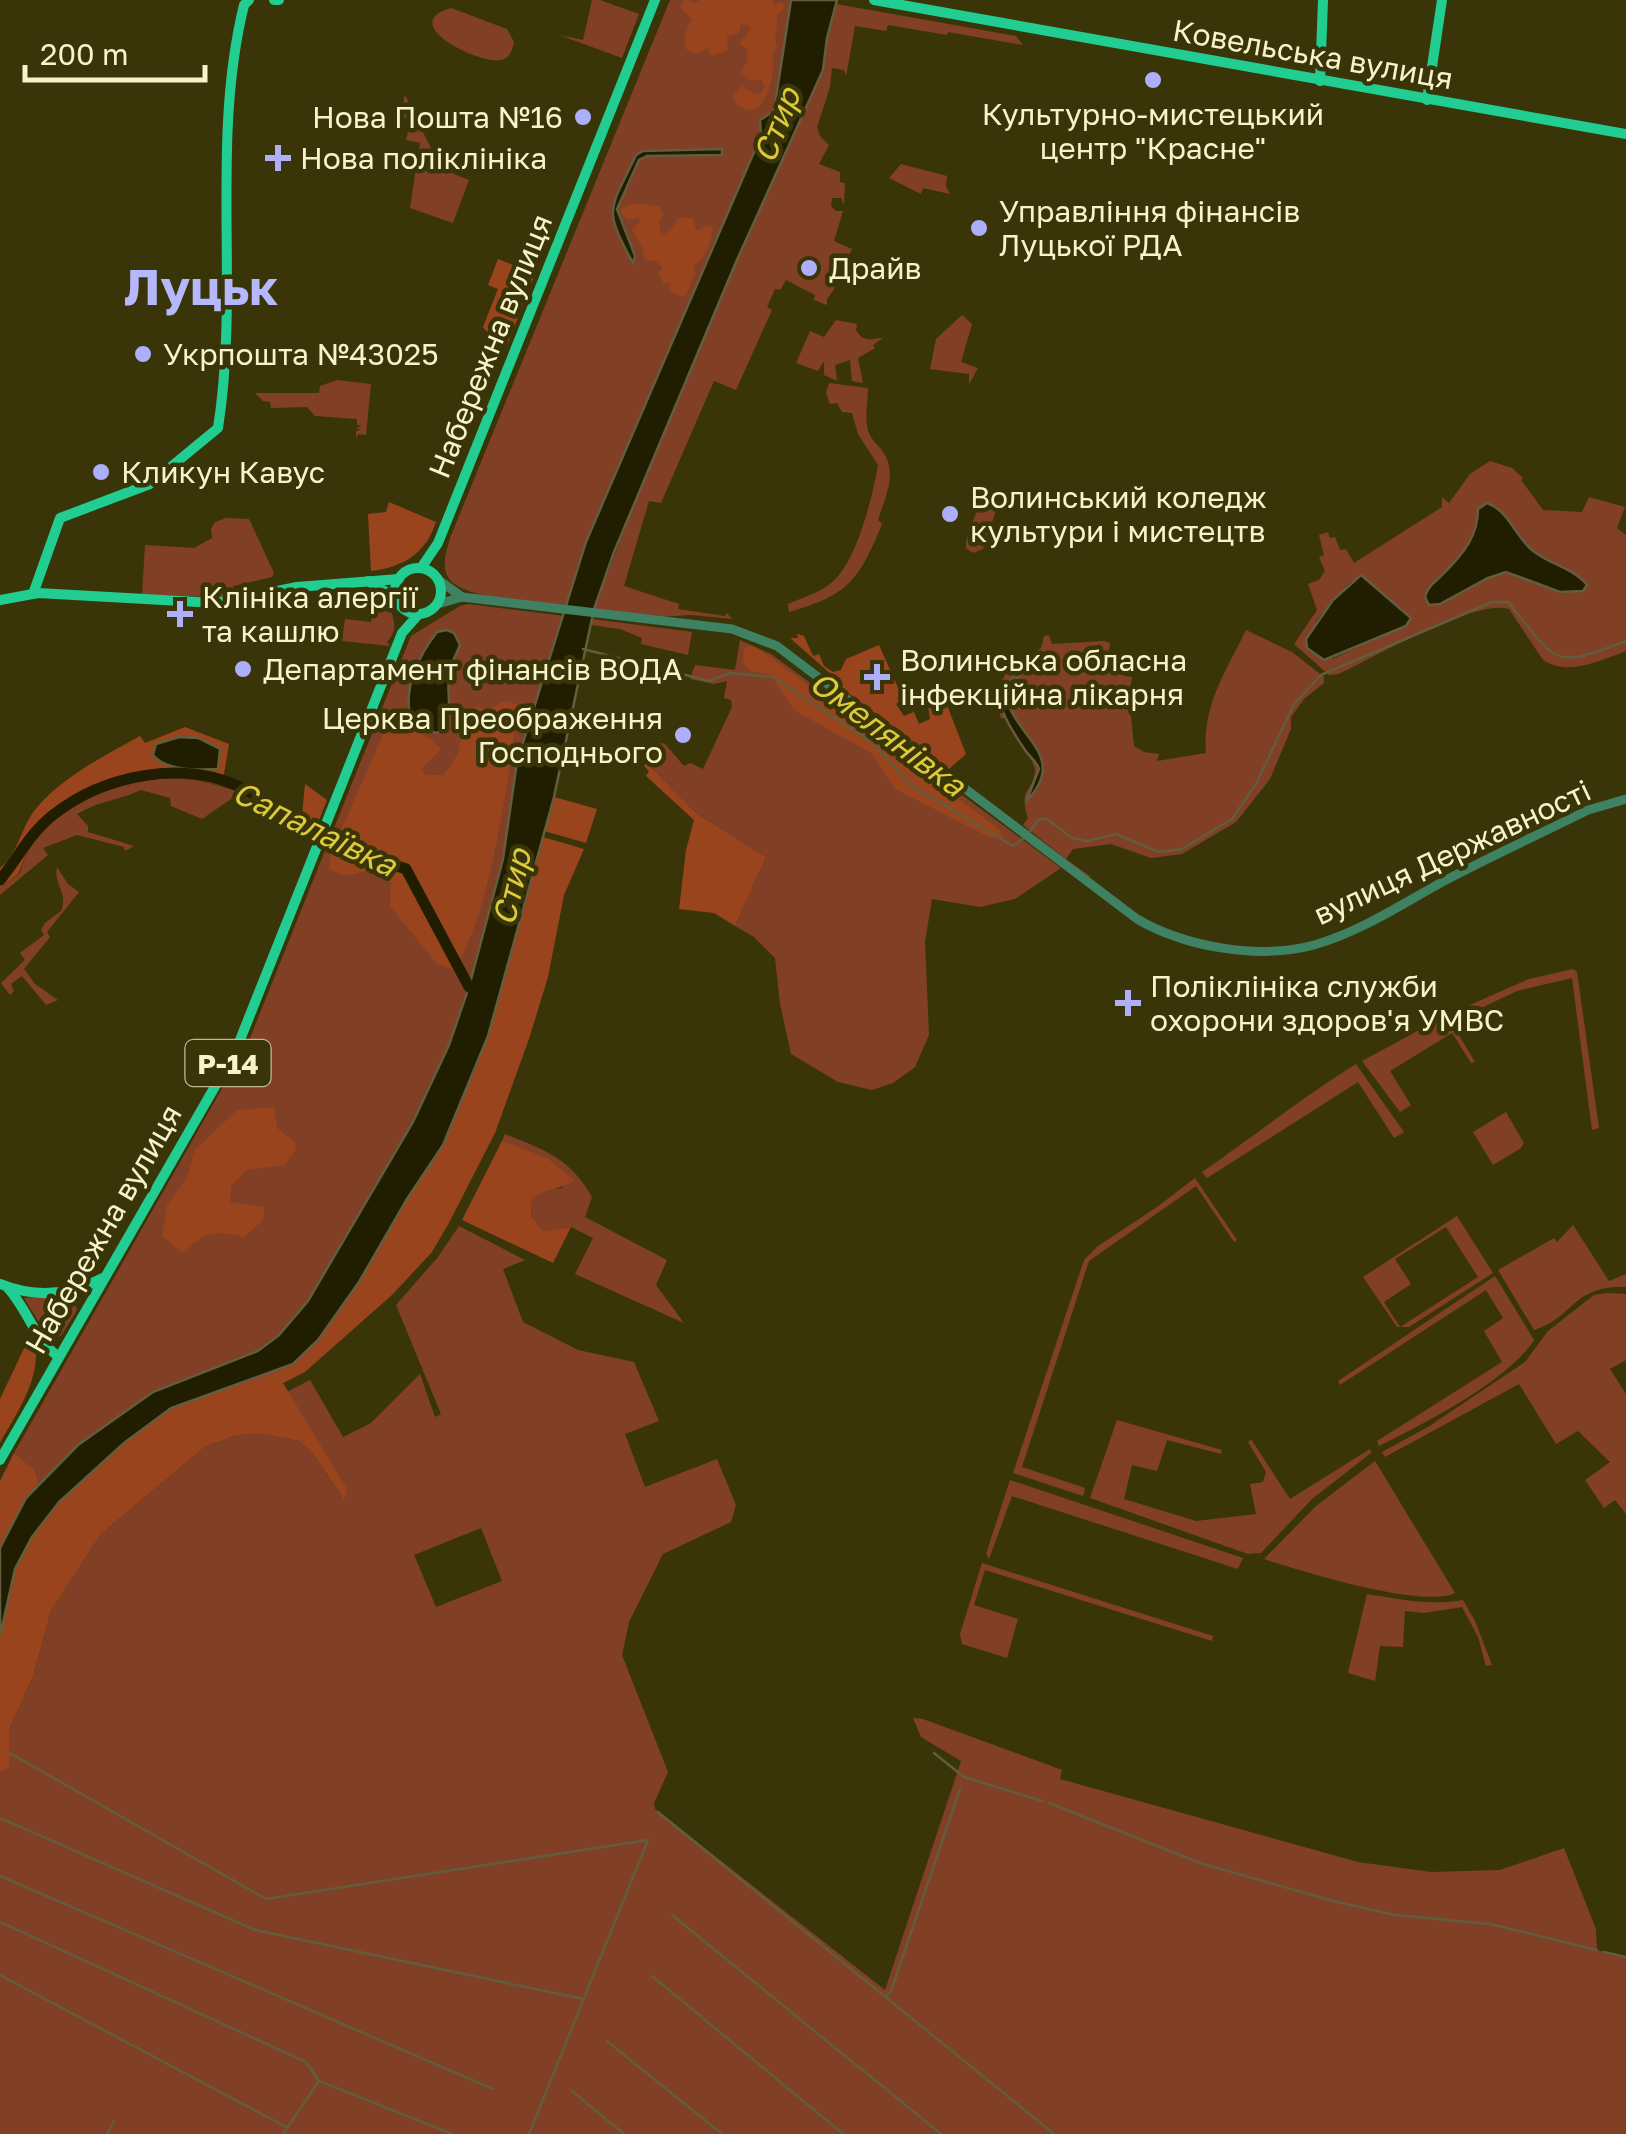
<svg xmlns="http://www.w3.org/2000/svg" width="1626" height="2134" font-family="'Golos Text',sans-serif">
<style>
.green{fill:#814025;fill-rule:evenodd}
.forest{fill:#9a441e}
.water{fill:#211d00;stroke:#615d3d;stroke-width:2.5}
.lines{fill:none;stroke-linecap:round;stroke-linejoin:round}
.stream{stroke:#615d3d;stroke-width:2.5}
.river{stroke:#211d00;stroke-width:11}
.minor{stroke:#3f8163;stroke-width:9}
.major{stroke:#21cd90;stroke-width:10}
.poi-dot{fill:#adaffb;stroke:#3a3508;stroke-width:4}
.labels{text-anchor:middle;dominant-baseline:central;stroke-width:9;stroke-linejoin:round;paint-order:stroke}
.shield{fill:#3a3508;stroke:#beba90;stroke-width:2.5}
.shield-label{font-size:28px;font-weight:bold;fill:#f7f3cb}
.street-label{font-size:30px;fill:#f7f3cb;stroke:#3a3508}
.poi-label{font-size:30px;fill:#f7f3cb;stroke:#3a3508;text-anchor:start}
.water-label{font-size:32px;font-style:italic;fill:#dbca3a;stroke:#3a3508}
.town-label{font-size:50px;font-weight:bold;fill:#b5b8ff;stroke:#3a3508}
</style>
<rect width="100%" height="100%" fill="#3a3508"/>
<!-- green -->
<g class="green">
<path d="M592,0H600L639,14L622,58L559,35L583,40Z"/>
<path d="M670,0H791L774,111L760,120L761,136L586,542L568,605C541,602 460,600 448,577C441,565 447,550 450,538Z"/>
<path d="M836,4L1016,36L1023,45L948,32L947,35L888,25L886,31L855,26L846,76L844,70L832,68L830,87L817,127L820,136L829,145L819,164L840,172V182L845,183L844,205L841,198H832L831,206L836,211H843L834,241L852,249L833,291L827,299V305L814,300L815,295L786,280L780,290L775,289L767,307L772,310L736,390L714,381L661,503L649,501L624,586L679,604L678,609L725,616L727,613L732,619L691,615L657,617L594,609L821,16Z"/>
<path d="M451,8L507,29L514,42C512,51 510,58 500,60C481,65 395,24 451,8Z"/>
<path d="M405,95L441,169L469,180L453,223L410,208L420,143L406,140L411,120L400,117Z"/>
<path d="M901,164L947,176L946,186L950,194L923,188L921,194L889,178Z"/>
<path d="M962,315L972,324L961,362L978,368L969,384V374L930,369L936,339Z"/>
<path d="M836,320L857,324L856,330C864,345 874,337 883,338L873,345L875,348L858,358L863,383L852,381L850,360L835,365L837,379L846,378L835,380L824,375V361L818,371L796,363L810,331L824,337Z"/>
<path d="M337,380L371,384L366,435L358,434L356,438V431L361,430L356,428L362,426L357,425V419L315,416L307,407L271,408L270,402L263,401L255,393H319L320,386Z"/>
<path d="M829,383L868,388C868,402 865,412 867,426C869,441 882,446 887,459C895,480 884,500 878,520L882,524C859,580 849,595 789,612L788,604C802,598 819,593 831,583C856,564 873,496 878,465L858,434L852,413L842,412L837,403L830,404L826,393Z"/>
<path d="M1490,461L1512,468L1523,478L1521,480L1543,510L1582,512L1589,497L1625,507L1617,528L1626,535V651C1601,660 1568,677 1543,660L1509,609C1474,599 1375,657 1339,674L1329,675L1294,644L1317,610L1308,584L1319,580L1325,571L1319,557L1324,555L1319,535L1328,532L1330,538L1335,537L1340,550L1346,549L1354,563L1442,507V497L1449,503L1470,474ZM1361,575L1411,618L1406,626L1332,659L1316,621L1347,585Z"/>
<path d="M987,497L995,500L997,508L983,549L973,553L966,548V542L980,501Z"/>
<path d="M226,518L249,519L274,573L272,577L233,586L235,592L227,597L142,595L145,545L194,548L212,538L211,529L215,522Z"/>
<path d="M363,590C387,595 405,625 387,642L390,646L342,641L345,619L371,622L373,605L361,603Z"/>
<path d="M468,604L564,616L517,762L503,859L469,987L449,1045L413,1122L380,1182L308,1301L279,1335L258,1351L153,1392L78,1445L39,1484L34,1469L14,1453L248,1043L411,636L460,606Z"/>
<path d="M592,619L692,632L688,655L641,644L642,638L620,629L591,625Z"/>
<path d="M1246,630L1292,652L1324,677V683L1304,699L1291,717V729L1270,779L1236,822L1182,854L1151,858L1111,844L1073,849L1066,859L1091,877H1088L1023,825L1028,818C1018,787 1033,793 1035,771C1036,763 1012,729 1007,719L1001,718L993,697L1009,668L1041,648L1044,636L1049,635L1052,644L1104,641L1110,643L1109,650L1131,662L1135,670L1124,676L1132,677L1129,697L1134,746L1144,752L1159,754L1157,761L1206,753C1202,705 1226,672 1246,630Z"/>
<path d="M740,640L771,654L1061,868L1015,899L980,907L932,899L925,942L929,1035L915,1067L893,1083L872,1090L838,1082L791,1054L780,1004L775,958L754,937L735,926L766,857L696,813L646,762L660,743L665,744L684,766L690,763L703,769L732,707L731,700L724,698L727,681L714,684L690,679L695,665L735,670Z"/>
<path d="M151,776L186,777L241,792L202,819L171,806L170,798L141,790C120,800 98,801 77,814L88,826V832L134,846L125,851L124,847L77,835L43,848L48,855L0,895V888L19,874L34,836L54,818L81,799Z"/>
<path d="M57,867L68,884L79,892L47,932L50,937L24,969L35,984L58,1000L46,1005L22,976L11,984L14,991L10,995L1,983L25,960L20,953L44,935L41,930L45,923L61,911C69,894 53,883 57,867Z"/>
<path d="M1573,969L1577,972L1599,1128L1592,1130L1572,978L1517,991L1458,1019L1454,1012L1529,979Z"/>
<path d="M1447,1015L1475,1062L1471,1063L1452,1033L1390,1071L1411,1105L1400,1112L1362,1061Z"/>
<path d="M1356,1064L1404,1132L1394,1138L1358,1082L1207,1178L1202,1172C1254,1136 1303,1097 1356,1064Z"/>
<path d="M1506,1112L1524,1143L1521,1148L1493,1165L1473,1132Z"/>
<path d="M505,1134C545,1150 570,1158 592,1197L585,1217L667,1260L656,1285L684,1323L575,1274L593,1238L571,1227L543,1231L531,1216L532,1199L544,1189L563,1188L502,1141Z"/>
<path d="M1195,1178L1237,1240L1234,1242L1196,1186L1089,1261L1022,1467L1085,1488L1083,1496L1013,1473L1084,1260L1098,1246L1157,1207Z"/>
<path d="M1457,1216L1493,1273L1409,1327H1397L1363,1277ZM1446,1227L1478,1277L1400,1327L1384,1302L1411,1284L1395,1259Z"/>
<path d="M1573,1225L1609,1281L1626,1274V1287C1572,1285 1575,1317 1534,1330L1498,1270L1554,1238L1557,1242Z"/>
<path d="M459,1226L525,1260L503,1269L523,1322L578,1350L634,1362L659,1421L625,1434L645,1487L717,1459L736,1505L731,1522L663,1554L629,1622L622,1655L668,1772L654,1803L655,1809L885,1990L961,1761L921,1737L913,1718L923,1719L1062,1770L1060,1779L1358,1862L1431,1872L1500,1870L1564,1848L1596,1929L1597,1950L1626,1957V2134H0V1772L9,1766V1730L33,1676L51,1611L101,1534L206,1446L238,1435L264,1434L299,1441L313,1454L343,1499L287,1392L310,1380L343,1437L371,1423L420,1374L435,1417L441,1414L396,1305L438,1257ZM481,1528L502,1581L436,1607L414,1555Z"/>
<path d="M1495,1276L1534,1340C1508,1381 1423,1424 1379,1446L1377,1441L1502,1362L1484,1331L1503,1318L1486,1290L1340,1385L1338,1381Z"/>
<path d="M1607,1293L1626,1294V1360L1610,1369L1626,1394V1514L1615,1500L1604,1508L1585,1480L1610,1462L1578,1431L1556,1444L1519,1384L1385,1457L1382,1452L1428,1427L1525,1362L1548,1331L1594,1295Z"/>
<path d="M72,1295L77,1310L61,1336L49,1339L24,1298Z"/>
<path d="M1117,1420L1222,1450L1221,1454L1167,1440L1157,1471L1132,1465L1124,1499L1196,1521L1256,1514L1250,1484L1263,1482L1266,1472L1248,1442L1251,1439L1290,1499L1370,1449L1371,1453L1312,1499L1261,1553L1248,1554L1090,1498Z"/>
<path d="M1375,1461L1455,1593C1423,1609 1301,1571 1264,1559L1316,1506Z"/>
<path d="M1010,1480L1243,1558L1238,1569L1012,1496L989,1559L986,1554Z"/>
<path d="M982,1563L1213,1636L1212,1641L985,1570L974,1605L1018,1619L1007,1658L962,1644L960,1634Z"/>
<path d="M1367,1594C1399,1599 1430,1606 1463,1600L1475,1621L1492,1665L1486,1666L1478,1637L1462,1607L1424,1613L1405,1611L1403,1647L1380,1646L1375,1681L1348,1673Z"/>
</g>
<!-- forest -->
<g class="forest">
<path d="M685,0L696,3L700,0H773L774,5L780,2L784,5L783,11L776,16C780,27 772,37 777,47L772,54C777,77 760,136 732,97L742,86L754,94L761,93L765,87L761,80L750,81L741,72L748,60L747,50L739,43L750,31L749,26L741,24L739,33L727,36L728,50L712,56L708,48C703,50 699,54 694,53C676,50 688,26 692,20L680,7Z"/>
<path d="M635,203L660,207L663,216L659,220L660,232L664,234L672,230L678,218H693L696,231L706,226L712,227C714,239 704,261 693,266L695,274L686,295L680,297L669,290L670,282L664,284L658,272L663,268L656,261L646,260L642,255L644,251L632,230L641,221L638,217L628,220L622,215L621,208Z"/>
<path d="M498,259L535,274L507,346L494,341L483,327L498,289L488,285Z"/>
<path d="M389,502L436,522C426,553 404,567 371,571L368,514L386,512Z"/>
<path d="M797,634L804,636L813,656L819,654L824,666L833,672L841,670L846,659L879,645L903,699L896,704L904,716L914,712L919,724L930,719L928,706L925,707L922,702L933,686L945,700L966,754L949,769L839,686L840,682L790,638H798Z"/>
<path d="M752,646L769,656L1000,830L1003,837L991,838L895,789L871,753L794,710L771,675L751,671L743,663L744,648Z"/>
<path d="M504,701L517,704C513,759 487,932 453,969L437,964L390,906L391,883L374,869L346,876L330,870V856L384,732C407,724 425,732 441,749L421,769L426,775H444L458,754L465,719L476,707L490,710Z"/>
<path d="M185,727L229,744L222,786L186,777L151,776L81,799L34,836L18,874L0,888V868C17,855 20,832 32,814C56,780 104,756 140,736L145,743Z"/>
<path d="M646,762L696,813L766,857L735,926L714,913L679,909L686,850L694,820L646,776L649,771L644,766Z"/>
<path d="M305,784L327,800L311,841L290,832L292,827L246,798L257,790L272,806L302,816Z"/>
<path d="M554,797L597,809L586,843L544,831Z"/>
<path d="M543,837L584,849L564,895L548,977L529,1039L495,1133L450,1221L432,1252L393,1294L305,1372L283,1383L347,1489L344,1500L313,1454L299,1441L264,1434L238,1435L206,1446L101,1534L51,1611L33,1676L9,1730V1767L0,1772V1636L15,1569L32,1537L59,1502L124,1443L171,1408L293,1364L444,1145Z"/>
<path d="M274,1107L277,1128L295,1142L296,1149L285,1165L247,1170L231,1186L230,1202L265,1207L262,1221L244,1237C212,1230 207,1232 182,1253L162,1236L167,1205L187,1177L195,1150L237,1110Z"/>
<path d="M502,1141L547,1158L574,1180C559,1191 546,1187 532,1199L531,1216L543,1231L571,1227L553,1263L462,1220Z"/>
<path d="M35,1341C41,1380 18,1410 0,1443V1399L26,1344Z"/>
<path d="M14,1453L34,1469L39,1484L26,1498L0,1548V1481Z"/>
</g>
<!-- water -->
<g class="water">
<path d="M791,0H837L827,38L823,70L736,262L614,552L594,609L554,797L488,1036L443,1145L407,1199L359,1282L318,1340L293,1364L171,1408L124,1443L59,1502L32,1537L15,1569L0,1636V1548L26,1498L78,1445L153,1392L258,1351L279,1335L308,1301L413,1122L449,1045L469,987L503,859L517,762L586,542L761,136L760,120L774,111Z"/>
<path d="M722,149V155L647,156L639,160L617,209L635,256L633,263C602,206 610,211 636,155L643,151Z"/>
<path d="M1487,503C1509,511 1514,535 1532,550C1548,564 1574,568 1587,585L1583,591L1560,592L1506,572L1488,578L1440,604L1429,605L1425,597C1428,585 1436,582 1445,572C1463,554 1478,536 1478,509Z"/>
<path d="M1361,575L1411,618L1406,626L1324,660L1307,648L1306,639L1333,600Z"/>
<path d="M447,630L454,633L460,645C457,653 452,661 450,669C445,690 453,709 447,729L436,733L412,721C401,691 419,655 437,632Z"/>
<path d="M1043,652L1045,656L1010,683L1005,694C1015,739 1070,755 1026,802L1039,769C1036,760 1030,758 1025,750C987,694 995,691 1043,652Z"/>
<path d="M179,737L198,738L220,749L218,769C197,770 166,771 153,755L156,744Z"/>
</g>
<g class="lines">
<!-- stream -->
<g class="stream">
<path d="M583,649L709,681L730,673L773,677L873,743L911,785L1013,846L1025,837"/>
<path d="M1030,831L1039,819H1047L1072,838L1087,841L1116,834L1159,852L1182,849L1232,819L1256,784L1294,704L1321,675L1492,602H1508C1556,659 1548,672 1626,641"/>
<path d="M8,1752L266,1899L648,1840L529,2134"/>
<path d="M934,1753L964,1777L1042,1801"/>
<path d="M1049,1803L1200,1863L1337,1902L1395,1915L1490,1924L1597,1950"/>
<path d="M658,1812L1054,2134"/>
<path d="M0,1818L255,1930L583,1999"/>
<path d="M0,1876L493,2089"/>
<path d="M672,1915L941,2134"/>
<path d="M0,1922L306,2062L319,2081"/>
<path d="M1604,1952L1626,1957"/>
<path d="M0,1975L288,2128"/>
<path d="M652,1976L843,2134"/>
<path d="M885,1997L891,1991L960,1789"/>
<path d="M607,2041L722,2134"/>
<path d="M572,2091L624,2134"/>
<path d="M107,2134L114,2121"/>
<path d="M283,2134L319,2081L452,2134"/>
</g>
<!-- river -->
<path class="river" d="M0,880C18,858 30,833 53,815C104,775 182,759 242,788C262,798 279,815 300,826C334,844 370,856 406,869L469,987L481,991"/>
<!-- minor -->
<g class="minor">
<path d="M440,581L462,597L732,629L777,646L1137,919C1185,947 1259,960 1314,945C1360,932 1402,904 1444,881C1491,856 1540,834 1588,810L1626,799"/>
<path d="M438,604L462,597"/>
</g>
<!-- major -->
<g class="major">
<path d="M274,0H279"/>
<path d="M874,0L1626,134"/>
<path d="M1320,81L1323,0"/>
<path d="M1427,100L1442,0"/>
<circle cx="418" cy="591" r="23"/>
<path d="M421,568L438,543L655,0"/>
<path d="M368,581L396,598"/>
<path d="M33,594L60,518L150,484L218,428C240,288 210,143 244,5L249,0"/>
<path d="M0,600L38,593L216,603L297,587L399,579"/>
<path d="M0,1284C35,1298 69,1296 103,1278"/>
<path d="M7,1287C27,1308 36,1342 58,1356"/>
<path d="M0,1460L236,1050L396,648L402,633L418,615"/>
</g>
</g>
<!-- markers -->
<g class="poi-dot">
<circle cx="1153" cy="80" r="10"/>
<circle cx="583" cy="117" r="10"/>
<path d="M273 143h10v10h10v10h-10v10h-10v-10h-10v-10h10z"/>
<circle cx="979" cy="228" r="10"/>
<circle cx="809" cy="268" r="10"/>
<circle cx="143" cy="354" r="10"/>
<circle cx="101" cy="472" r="10"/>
<circle cx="950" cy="514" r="10"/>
<path d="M175 599h10v10h10v10h-10v10h-10v-10h-10v-10h10z"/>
<circle cx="243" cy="669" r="10"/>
<path d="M872 662h10v10h10v10h-10v10h-10v-10h-10v-10h10z"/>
<circle cx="683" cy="735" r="10"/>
<path d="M1123 988h10v10h10v10h-10v10h-10v-10h-10v-10h10z"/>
</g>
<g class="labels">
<!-- shield labels -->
<rect class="shield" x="185.5" y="1040" width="85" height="46" rx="8"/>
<g class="shield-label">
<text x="228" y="1063">Р-14</text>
</g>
<!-- street labels -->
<g class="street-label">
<text transform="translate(1313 54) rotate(10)">Ковельська вулиця</text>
<text transform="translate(490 346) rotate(-68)">Набережна вулиця</text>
<text transform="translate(1452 852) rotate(-25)">вулиця Державності</text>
<text transform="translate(103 1229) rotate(-60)">Набережна вулиця</text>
</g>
<!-- poi labels -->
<g class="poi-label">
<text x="1153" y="114" text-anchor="middle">Культурно-мистецький<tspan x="1153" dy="34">центр "Красне"</tspan></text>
<text x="563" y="117" text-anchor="end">Нова Пошта №16</text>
<text x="300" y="158">Нова поліклініка</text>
<text x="999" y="211">Управління фінансів<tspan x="999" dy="34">Луцької РДА</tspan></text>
<text x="829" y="268">Драйв</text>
<text x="163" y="354">Укрпошта №43025</text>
<text x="121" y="472">Кликун Кавус</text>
<text x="970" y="497">Волинський коледж<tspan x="970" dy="34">культури і мистецтв</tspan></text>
<text x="202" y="597">Клініка алергії<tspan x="202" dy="34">та кашлю</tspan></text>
<text x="900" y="660">Волинська обласна<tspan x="900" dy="34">інфекційна лікарня</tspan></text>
<text x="263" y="669">Департамент фінансів ВОДА</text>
<text x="663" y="718" text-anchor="end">Церква Преображення<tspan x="663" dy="34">Господнього</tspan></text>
<text x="1150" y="986">Поліклініка служби<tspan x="1150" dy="34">охорони здоров'я УМВС</tspan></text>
</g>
<!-- water labels -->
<g class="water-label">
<text transform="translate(776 125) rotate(-69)">Стир</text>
<text transform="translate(888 733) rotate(37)">Омелянівка</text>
<text transform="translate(315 828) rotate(26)">Сапалаївка</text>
<text transform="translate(511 887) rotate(-77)">Стир</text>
</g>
<!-- town labels -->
<g class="town-label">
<text x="201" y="286">Луцьк</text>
</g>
</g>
<!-- scale -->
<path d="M25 65v15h180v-15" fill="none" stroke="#f7f3cb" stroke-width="5"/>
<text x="40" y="65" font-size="30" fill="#f7f3cb" stroke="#3a3508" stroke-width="8" paint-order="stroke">200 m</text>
</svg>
